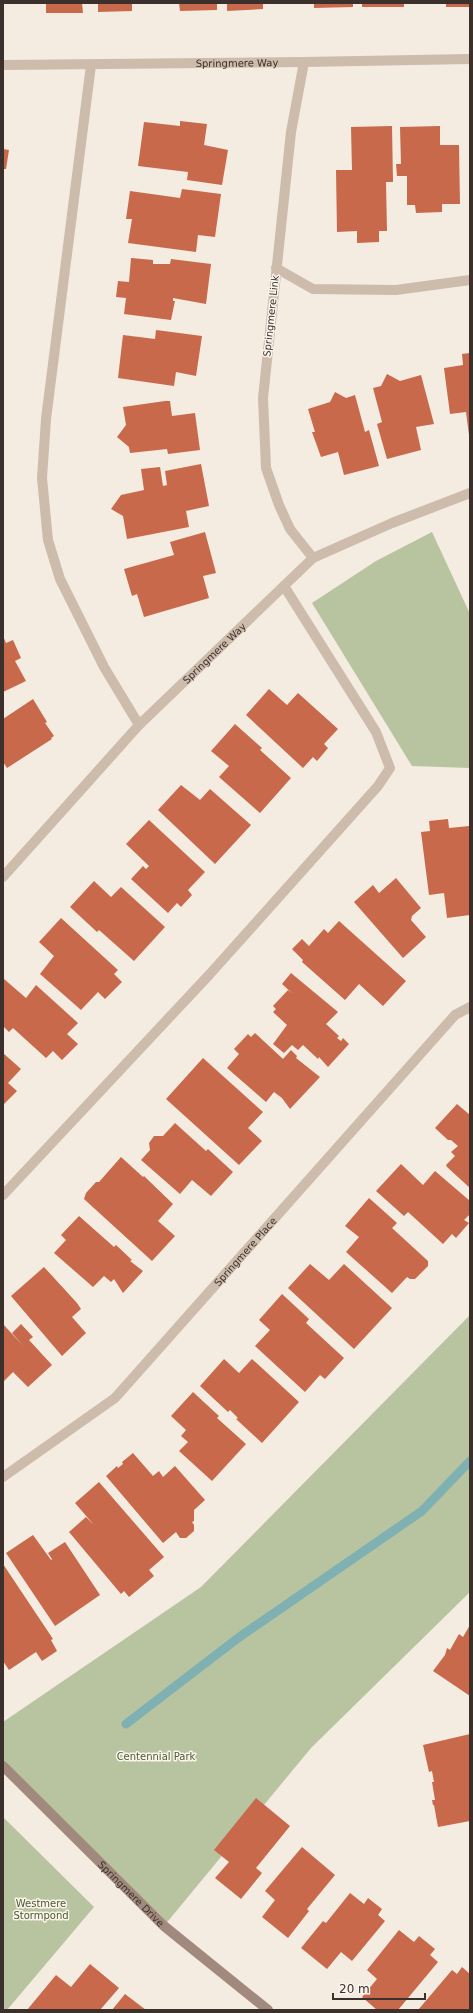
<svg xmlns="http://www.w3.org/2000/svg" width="473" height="2013" font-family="'DejaVu Sans',sans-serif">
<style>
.green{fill:#b8c4a0}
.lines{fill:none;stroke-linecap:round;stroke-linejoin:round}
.stream{stroke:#7fb0b2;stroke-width:9}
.building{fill:#c8694b}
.lane{stroke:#cdbbac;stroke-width:10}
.street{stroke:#cdbbac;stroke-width:10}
.secondary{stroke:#a18a7d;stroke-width:10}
.labels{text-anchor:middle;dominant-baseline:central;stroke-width:3;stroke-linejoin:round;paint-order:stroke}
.street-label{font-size:10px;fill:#3b302b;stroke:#fbf5ee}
.park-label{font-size:10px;fill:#4a5a2e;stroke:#fbf5ee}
</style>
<rect width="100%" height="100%" fill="#f4ebe1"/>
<!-- green -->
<g class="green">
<path d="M432,532L470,614V768L412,766L312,603L376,561Z"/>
<path d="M470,1315V1592L311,1748L164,1926L3,1766V1722L201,1587Z"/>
<path d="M3,1817L94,1907L7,2010H3Z"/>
</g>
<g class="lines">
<!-- stream -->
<path class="stream" d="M126,1724L238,1638L422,1511L470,1461"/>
</g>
<!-- building -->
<g class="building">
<path d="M46,3H82L83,13H46Z"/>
<path d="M98,3H132V11L98,12Z"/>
<path d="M179,3H217V10L180,11Z"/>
<path d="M227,3H263V9L227,11Z"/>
<path d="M314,3H353V7L314,8Z"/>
<rect x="362" y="3" width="42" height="4"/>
<rect x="446" y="3" width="24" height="4"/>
<path d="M180,121L207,124L204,145L228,150L222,185L187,180L188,172L138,166L144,122L180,126Z"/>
<path d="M392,126L393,182H386L387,231H379V242L357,243V231L337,232L336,170H352L351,127Z"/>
<path d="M440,126V145H459L460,204H442V212L416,213L415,205H407V176H397L396,164H401L400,127Z"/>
<path d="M3,149L9,150L6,169H3Z"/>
<path d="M182,189L221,194L215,237L198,235L196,252L128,243L132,219H126L130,191L180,198Z"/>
<path d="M131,258L153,260V264H170L171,259L211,264L206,304L173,298V301H175L171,320L124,314L126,298L116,297L118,281L129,282Z"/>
<path d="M156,330L202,336L196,376L176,372L174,386L118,378L123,335L155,339Z"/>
<path d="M470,353V435H469L466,412L450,414L444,368L463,365L462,354Z"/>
<path d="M387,374L400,381L421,375L434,424L416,427L421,450L387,459L377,424L382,422L373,388L381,386Z"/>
<path d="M335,392L346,398L355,395L365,432L369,430L379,466L344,475L338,452L321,457L312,432H315L308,409L330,402Z"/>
<path d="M165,401H170L172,416L195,413L200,450L168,454L167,449L130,453L129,447L117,437L126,425L123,407Z"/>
<path d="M201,464L209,506L186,511L189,527L127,539L123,516L111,509L121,495L144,490L141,469L160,467L163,486L167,485L165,471Z"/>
<path d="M205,532L216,573L203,576L209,598L144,617L137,594L132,596L124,569L174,555L170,542Z"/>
<path d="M3,636L6,643L13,640L21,658L15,661L26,681L3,692Z"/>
<path d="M269,689L287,705L298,693L338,729L324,744L328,748L317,761L313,757L303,768L246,715Z"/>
<path d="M33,699L47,722L45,723L54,736L51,738L52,739L7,768L3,762V719Z"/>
<path d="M235,724L262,748L260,750L291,778L260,813L219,777L229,766L211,751Z"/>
<path d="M181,785L200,800L210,789L251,825L215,864L158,810Z"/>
<path d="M448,819L449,828L469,826L470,915L447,918L444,893L429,895L421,832L430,831L429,821Z"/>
<path d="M149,820L205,872L188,890L192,895L181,907L177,903L168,913L131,879L143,866L146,869L149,866L126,844Z"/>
<path d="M396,878L421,908L412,916L411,920L426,937L403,958L354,902L373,885L379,893Z"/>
<path d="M94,881L111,897L121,887L165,927L134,961L99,930L97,932L70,907Z"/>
<path d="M61,918L118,970L114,974L122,982L105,999L98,992L81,1010L40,974L54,956L39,942Z"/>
<path d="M339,921L406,981L383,1006L359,984L345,1000L302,962L303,960L292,949L302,939L309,946L324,929L328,933Z"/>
<path d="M291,973L338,1012L326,1024L339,1036L337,1038L341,1041L343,1038L349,1044L328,1067L319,1057L318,1059L303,1045L298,1050L292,1045L284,1053L273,1044L287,1025L273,1012L276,1009L273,1006L288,990L293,994L282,984Z"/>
<path d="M4,979L26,998L36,985L78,1023L67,1034L78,1044L62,1060L53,1051L46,1058L13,1028L9,1032L3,1026Z"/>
<path d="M255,1033L283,1059L291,1050L297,1056L296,1058L320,1077L290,1109L282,1098L274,1092L266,1102L227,1068L239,1054L234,1049L248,1034L251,1037Z"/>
<path d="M3,1053L21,1069L8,1083L17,1091L3,1105Z"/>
<path d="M203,1058L263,1112L248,1128L262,1141L239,1165L166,1099Z"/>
<path d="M457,1104L470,1115V1188L447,1167L446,1165L455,1156L451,1152L458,1146L451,1140H448L435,1128Z"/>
<path d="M175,1123L206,1151L208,1149L233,1172L211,1196L192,1180L180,1194L141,1160L150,1150L149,1143L154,1136H163Z"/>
<path d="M121,1157L143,1177L144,1176L173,1204L158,1221L175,1236L152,1261L84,1199L86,1193L96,1182H99Z"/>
<path d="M401,1164L423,1185L435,1171L470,1201V1214L464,1220L469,1223L456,1238L452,1234L443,1244L408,1212L404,1216L376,1191Z"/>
<path d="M369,1198L397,1223L392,1228L428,1261V1266L415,1279H410L407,1277L392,1293L346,1252L359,1237L345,1226Z"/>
<path d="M79,1216L114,1247L116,1245L132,1260L130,1261L143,1271L123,1293L114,1279L111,1282L104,1276L93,1287L54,1253L66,1240L61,1235Z"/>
<path d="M310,1264L329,1280L344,1264L392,1308L354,1349L288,1288Z"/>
<path d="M44,1267L77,1303L81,1309L72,1317L86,1333L62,1356L11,1296Z"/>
<path d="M282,1294L309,1319L306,1323L344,1358L325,1379L320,1375L305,1392L255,1346L270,1330L259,1320Z"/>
<path d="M3,1324L24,1347L12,1333L21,1324L33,1337L29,1340L52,1365L28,1387L13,1372L3,1382Z"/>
<path d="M224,1359L239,1373L252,1359L299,1402L262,1443L236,1419L238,1418L230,1410L228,1412L200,1386Z"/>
<path d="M193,1392L219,1416L217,1418L246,1444L212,1481L179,1451L188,1442L181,1436L186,1430L171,1416Z"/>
<path d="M133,1453L153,1476L159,1471L163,1477L175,1466L205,1500L194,1510V1521L192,1522L194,1525V1531L186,1538H180L176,1532L163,1543L106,1476L117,1466L118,1468L123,1464L122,1462Z"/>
<path d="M99,1482L164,1557L149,1570L154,1576L129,1597L124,1591L121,1594L69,1532L86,1517L94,1525L75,1503Z"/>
<path d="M33,1535L51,1560L52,1559L48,1553L65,1542L100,1595L55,1626L6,1553Z"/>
<path d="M3,1564L53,1639L51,1640L57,1651L42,1661L36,1652L9,1670L3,1661Z"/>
<path d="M470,1625V1696L433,1671L445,1655L447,1648L450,1650L459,1634L463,1637Z"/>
<path d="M470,1734V1821L438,1827L434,1805H433L432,1800H435L432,1782H434L432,1771L429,1772L423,1745Z"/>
<path d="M256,1798L290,1826L256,1868L262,1873L241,1899L215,1878L229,1862L214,1850Z"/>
<path d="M302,1847L335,1875L307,1909L309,1911L288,1938L262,1917L275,1900L265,1891Z"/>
<path d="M350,1893L364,1904L368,1898L382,1909L378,1915L385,1921L352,1961L341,1952L327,1969L301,1948L323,1921L326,1923Z"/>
<path d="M399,1930L414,1942L419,1936L435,1949L430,1955L438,1962L398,2010H377L362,1997L377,1979L367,1970Z"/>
<path d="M90,1964L119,1988L100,2010H27L56,1975L71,1987Z"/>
<path d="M462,1967L470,1974V2010H418L452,1970L457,1974Z"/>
<path d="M125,1994L146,2010H112Z"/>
</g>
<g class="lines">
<!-- lane -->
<g class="lane">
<path d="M91,65L46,419L42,478L48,540L60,579L104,667L139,725"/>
<path d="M276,268L313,289L396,290L470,280"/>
<path d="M3,1195L209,975L378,786L390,768L376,732L284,586"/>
</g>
<!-- street -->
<g class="street">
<path d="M304,62L291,132L263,398L266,468L279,505L290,529L313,558"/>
<path id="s1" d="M3,65L304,62L470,59"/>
<path id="s2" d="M3,877L139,725L313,558L392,523L470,493"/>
<path id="s3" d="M3,1477L115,1398L455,1015L470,1007"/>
</g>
<!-- secondary -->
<path class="secondary" id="s4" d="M3,1766L164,1926L268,2010"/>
</g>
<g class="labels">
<!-- street labels -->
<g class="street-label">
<text stroke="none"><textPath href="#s1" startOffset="234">Springmere Way</textPath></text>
<text transform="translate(271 316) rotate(-84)">Springmere Link</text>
<text stroke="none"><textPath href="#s2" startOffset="308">Springmere Way</textPath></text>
<text stroke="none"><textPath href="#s3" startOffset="333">Springmere Place</textPath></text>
<text stroke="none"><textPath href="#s4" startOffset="181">Springmere Drive</textPath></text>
</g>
<!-- park labels -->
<g class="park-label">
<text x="156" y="1756">Centennial Park</text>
<text x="41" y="1903">Westmere<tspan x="41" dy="12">Stormpond</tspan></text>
</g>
</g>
<!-- border -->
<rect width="473" height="2013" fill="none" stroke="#3b302b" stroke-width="8"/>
<!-- scale -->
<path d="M333 1993v6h92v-6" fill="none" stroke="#3b302b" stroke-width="2"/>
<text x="339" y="1993" font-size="12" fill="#3b302b" stroke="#fbf5ee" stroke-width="3" paint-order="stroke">20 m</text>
</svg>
